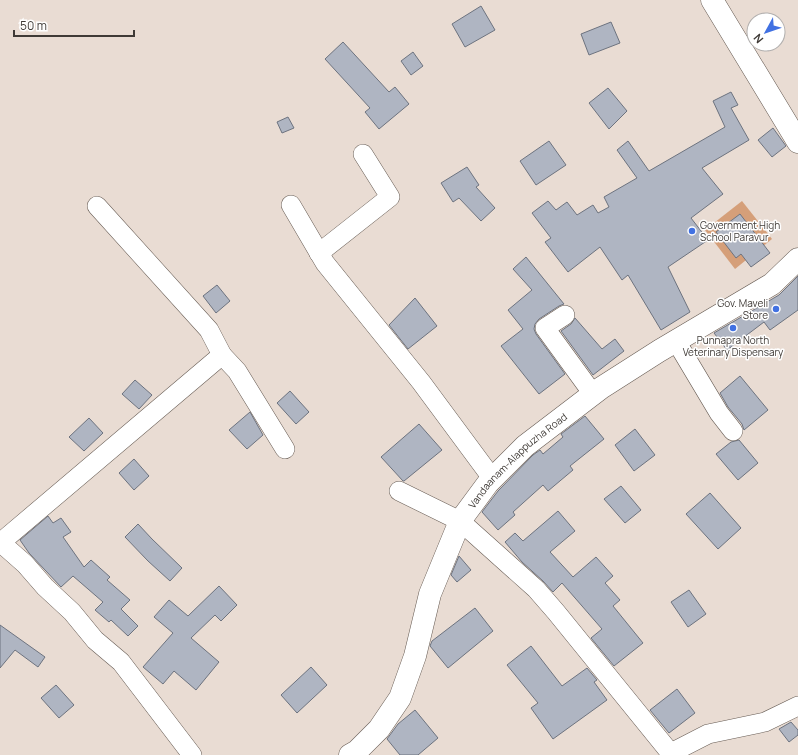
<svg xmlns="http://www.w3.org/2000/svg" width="798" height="755" font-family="Manrope,sans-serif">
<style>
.green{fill:#d59f79}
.building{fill:#afb5c2;stroke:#6d737f}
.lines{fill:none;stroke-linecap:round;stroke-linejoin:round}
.street-casing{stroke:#675c54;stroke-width:20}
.secondary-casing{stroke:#675c54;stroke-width:23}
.street{stroke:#fff;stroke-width:19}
.secondary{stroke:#fff;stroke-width:22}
.poi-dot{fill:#4171e2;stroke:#fff;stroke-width:1.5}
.labels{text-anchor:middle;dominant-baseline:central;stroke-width:3;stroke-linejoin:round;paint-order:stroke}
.poi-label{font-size:10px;fill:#3f3a36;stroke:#fff;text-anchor:start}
.street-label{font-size:10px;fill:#3f3a36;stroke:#fff}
</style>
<rect width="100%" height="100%" fill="#e9dcd3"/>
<!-- green -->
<path class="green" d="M742,201L772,239L735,269L705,230Z"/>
<!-- building -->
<g class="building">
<path d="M481,6L495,30L465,47L452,24Z"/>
<path d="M611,22L620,43L589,55L581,34Z"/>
<path d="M343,42L389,92L395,87L409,104L379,129L365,112L370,108L325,59Z"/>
<path d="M762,44H776L768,51Z"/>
<path d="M413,52L423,66L411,75L401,61Z"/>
<path d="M608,88L627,111L609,129L589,103Z"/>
<path d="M731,92L738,105L731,108L749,140L702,168L723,194L691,218L708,240L668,267L690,312L661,330L628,275L622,280L600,247L568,272L545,242L551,238L532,213L548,201L556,210L567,202L577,215L593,205L598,213L609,207L604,197L637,178L617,150L628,141L649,171L725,127L713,101Z"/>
<path d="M288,117L294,128L282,133L277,122Z"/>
<path d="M773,128L786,146L772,157L758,140Z"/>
<path d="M549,141L566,165L536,185L520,161Z"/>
<path d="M467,167L479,185L476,187L495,208L481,221L459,198L453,202L441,183Z"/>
<path d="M740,214L770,253L751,267L741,254L736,258L716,232Z"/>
<path d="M526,257L564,304L559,306L539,319L535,324L534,329L536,334L565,374L539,394L501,346L523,329L508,310L532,290L513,269Z"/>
<path d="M798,276V310L770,330L764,322L727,350L714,333L779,295Z"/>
<path d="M217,285L230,301L216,313L203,296Z"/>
<path d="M415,298L437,326L408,349L389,325Z"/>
<path d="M575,318L602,349L615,339L624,351L593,375L561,331L571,324Z"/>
<path d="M740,376L768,410L744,430L742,424L728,407L720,393Z"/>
<path d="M135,380L152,395L139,409L122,394Z"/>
<path d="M290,391L309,412L296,424L277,403Z"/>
<path d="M250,412L263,435L247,449L229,430Z"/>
<path d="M585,416L604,439L570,466L573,470L548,491L543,485L513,512L515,515L498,530L482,512L498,491L533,455L540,450L543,454L563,437L561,434Z"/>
<path d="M89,418L103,433L84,451L69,437Z"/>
<path d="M419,424L442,450L404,481H403L381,457Z"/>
<path d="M635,429L655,455L634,471L615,445Z"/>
<path d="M739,440L758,463L738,480L716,454L731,442Z"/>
<path d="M134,459L149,476L134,490L119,473Z"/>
<path d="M621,486L641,510L625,523L604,499Z"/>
<path d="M710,493L741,528L718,549L686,514Z"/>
<path d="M558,511L575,531L550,552L573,577L596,557L613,576L605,583L620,600L613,606L643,643L614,666L591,638L602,629L562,583L553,592L543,581L522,562L505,542L515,533L523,541Z"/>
<path d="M48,516L53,523L61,518L71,532L63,537L84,567L91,560L110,577L107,580L130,600L121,609L138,626L128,636L111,620L109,622L95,610L103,602L73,576L61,587L29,553L20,540Z"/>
<path d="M138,524L152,539L182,568L170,581L148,561L125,537Z"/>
<path d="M459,556L471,570L457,582L451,575Z"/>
<path d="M219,586L237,605L221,621L215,615L191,638L219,662L196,690L174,671L163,684L143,667L173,633L154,617L169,600L188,616Z"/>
<path d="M689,590L706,614L688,627L671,602Z"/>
<path d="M475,608L493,631L448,668L430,646L432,641Z"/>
<path d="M0,625L45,657L38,667L15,650L0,668Z"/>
<path d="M531,646L562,686L587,668L597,680L594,682L607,700L553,739L531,708L538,703L507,665Z"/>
<path d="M311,667L327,685L297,713L281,695Z"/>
<path d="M56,685L74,705L59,718L41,698Z"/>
<path d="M677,689L695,713L669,733L650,710Z"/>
<path d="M415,710L438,738L418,755H400L387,739L398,724Z"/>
<path d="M791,722L798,730V735L789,742L779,729Z"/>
</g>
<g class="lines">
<defs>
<g id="street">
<path d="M291,205L325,263L421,382L492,478"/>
<path d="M97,206L209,330L222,355L237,371L285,449"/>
<path d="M319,253L390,197L363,154"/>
<path d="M565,315L545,328L593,394"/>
<path d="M676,341L719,413L733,431"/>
<path d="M399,491L460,521L536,589L556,612L672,755"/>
<path d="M0,542L25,564L45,587L72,612L95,640L121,662L192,755"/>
<path d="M0,543L222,355"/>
<path d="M671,753L708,734L765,722L798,706"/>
</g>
<g id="secondary">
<path d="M712,0L798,142"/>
<path id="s1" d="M350,755L357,751L379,729L400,698L415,656L430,594L460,521L488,483L525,446L601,388L659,351L772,284L798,259"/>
</g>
</defs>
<!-- street casing -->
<use href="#street" class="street-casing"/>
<!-- secondary casing -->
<use href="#secondary" class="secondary-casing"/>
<!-- street -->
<use href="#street" class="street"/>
<!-- secondary -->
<use href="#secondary" class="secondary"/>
</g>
<!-- markers -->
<g class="poi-dot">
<circle cx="692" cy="231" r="4"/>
<circle cx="776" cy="309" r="4"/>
<circle cx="733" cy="328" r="4"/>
</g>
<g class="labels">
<!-- poi labels -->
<g class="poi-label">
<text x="700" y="225">Government High<tspan x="700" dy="12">School Paravur</tspan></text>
<text x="768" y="303" text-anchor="end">Gov. Maveli<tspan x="768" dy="12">Store</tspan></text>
<text x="733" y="340" text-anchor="middle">Punnapra North<tspan x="733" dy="12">Veterinary Dispensary</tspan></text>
</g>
<!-- street labels -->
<g class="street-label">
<text stroke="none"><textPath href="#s1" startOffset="348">Vandaanam-Alappuzha Road</textPath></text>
</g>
</g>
<!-- north arrow -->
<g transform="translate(766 32) rotate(230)"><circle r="19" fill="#ffffff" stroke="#b2b0af"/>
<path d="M0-3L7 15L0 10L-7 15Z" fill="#4171e2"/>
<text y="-6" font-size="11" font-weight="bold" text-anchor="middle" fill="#3f3a36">N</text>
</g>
<!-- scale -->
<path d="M14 30v6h120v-6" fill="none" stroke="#3f3a36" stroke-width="2"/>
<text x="20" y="30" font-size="12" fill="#3f3a36" stroke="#ffffff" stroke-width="3" paint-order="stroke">50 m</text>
</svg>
